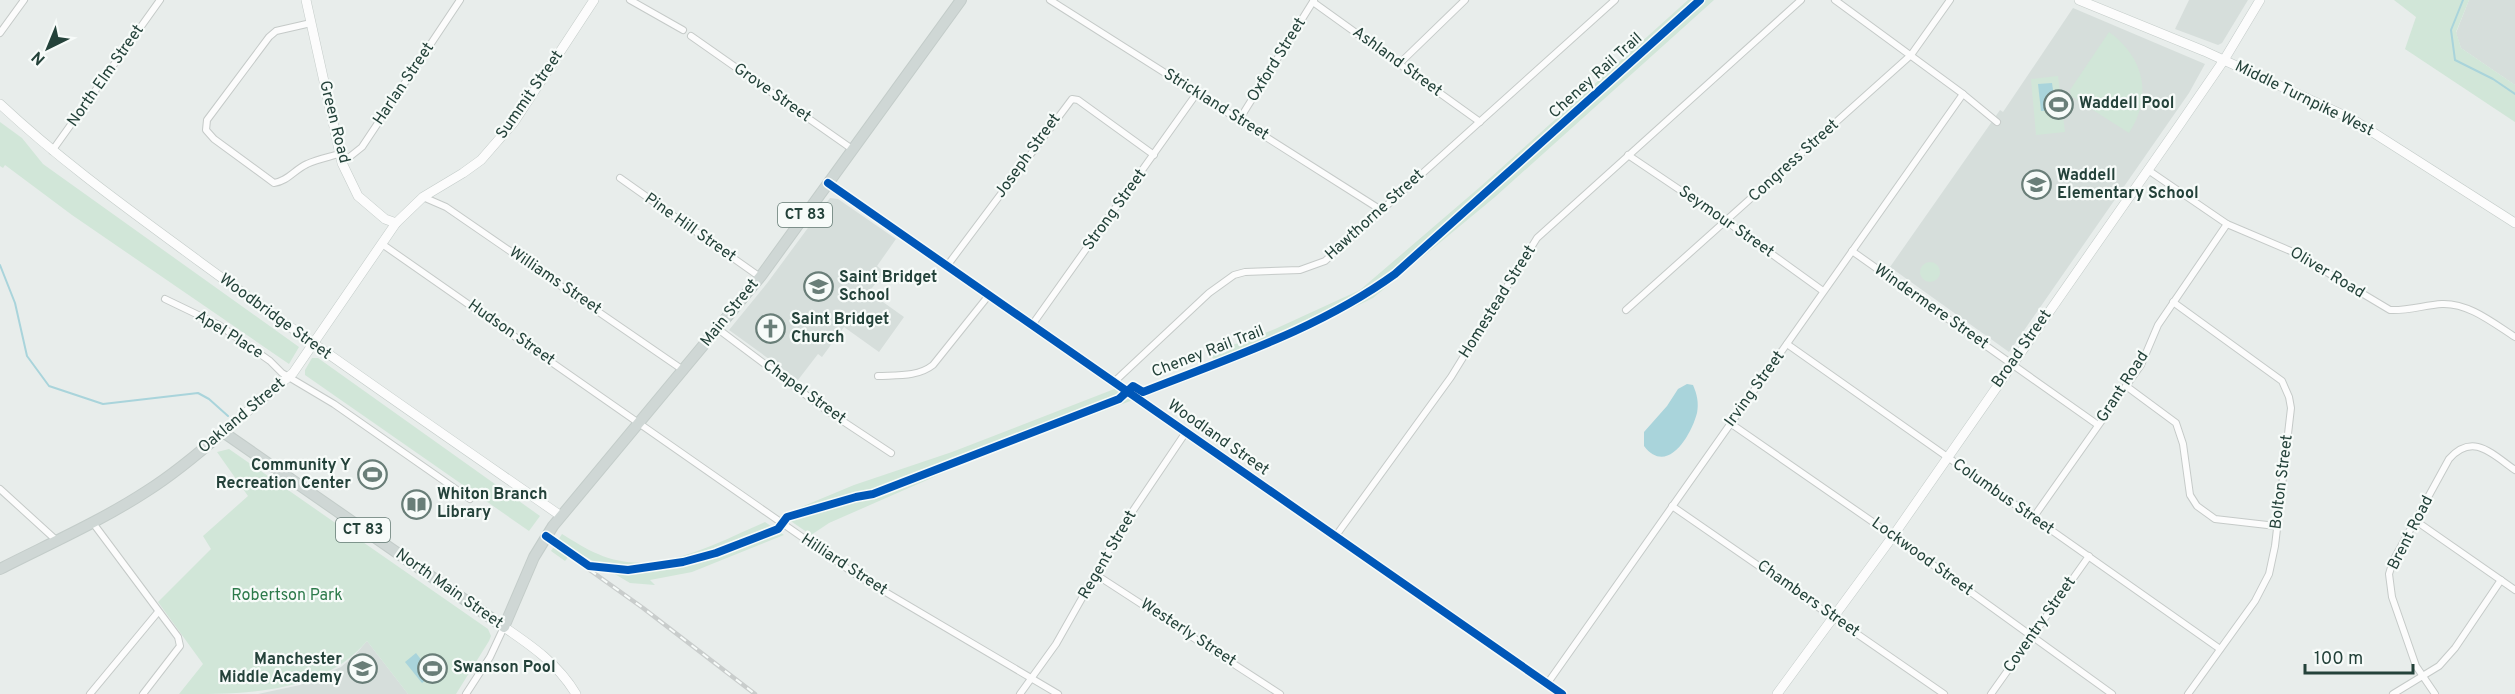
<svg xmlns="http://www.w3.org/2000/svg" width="2515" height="694" font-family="Overpass,sans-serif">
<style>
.built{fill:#d6dedb}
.green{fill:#d1e6d8}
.water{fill:#a9d4db}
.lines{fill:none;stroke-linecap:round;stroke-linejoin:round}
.stream{stroke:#a9d4db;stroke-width:2}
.street-casing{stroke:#c5cac8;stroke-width:8}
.secondary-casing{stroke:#c3cbc8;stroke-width:10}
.primary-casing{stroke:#c3ccc9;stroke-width:12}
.street{stroke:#fcfcfc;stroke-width:6}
.secondary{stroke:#fcfcfc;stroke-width:9}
.primary{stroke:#cfd7d5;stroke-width:10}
.rail-casing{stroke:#c9cdcc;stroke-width:4.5}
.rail{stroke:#f7fbf9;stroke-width:2;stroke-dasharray:7;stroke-linecap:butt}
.cycleway-casing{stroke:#f7fbf9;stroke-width:11}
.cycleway{stroke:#0057b8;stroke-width:8}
.labels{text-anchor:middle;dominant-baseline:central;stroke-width:4.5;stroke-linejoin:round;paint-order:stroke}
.shield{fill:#f7fbf9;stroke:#637a73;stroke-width:1.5}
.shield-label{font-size:15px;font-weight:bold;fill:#24423a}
.street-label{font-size:16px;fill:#24423a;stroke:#f7fbf9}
.poi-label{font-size:16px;font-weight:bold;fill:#24423a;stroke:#f7fbf9;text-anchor:start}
.park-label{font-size:16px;fill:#2d7a4b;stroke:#f7fbf9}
</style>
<rect width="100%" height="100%" fill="#e8edeb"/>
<!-- built -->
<g class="built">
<path d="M2189,0H2248L2222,43L2218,45L2175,29Z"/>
<path d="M2469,0H2515V85L2461,48L2456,33Z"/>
<path d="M2073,8L2205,64L2189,93L2009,352L1890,267L2000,110L2003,112Z"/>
<path d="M830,198L838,199L896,239L877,266L884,272L869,292L904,317L879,352L844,327L822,357L818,354L798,380L729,330L768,282Z"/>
<path d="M367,641L408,694H258L300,685L341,667L354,656Z"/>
</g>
<!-- green -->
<g class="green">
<path d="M1688,0H1714L1495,197L1373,298L1280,343L1220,365L1209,354L1275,329L1360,290L1480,187Z"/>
<path d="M2394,0H2469L2456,32L2461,48L2515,85V122L2405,49L2416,17Z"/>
<path d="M2109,32C2144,57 2153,96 2129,133L2071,96L2070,90Z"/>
<path d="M2058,76L2065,132L2036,135L2031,79Z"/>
<path d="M0,122L22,138L43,164L299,347L289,364L72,215L5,165L3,168L0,166Z"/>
<circle cx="1930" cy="272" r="10"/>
<path d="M312,358H318L540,516L529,531L305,375V370Z"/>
<path d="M1117,388L1133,400L968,462L829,523L811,535L782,515L854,485L952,452Z"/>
<path d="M229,449L488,629L491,636L489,641L456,694H408L367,641C322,694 245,694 179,694L203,664L158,602L211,549L203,536L248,496L217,452Z"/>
<path d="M765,522L784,535L692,572L650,580L655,585L630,583L574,550L565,561L551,551L562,534C574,541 585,549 598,554C654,579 714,544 765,522Z"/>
</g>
<!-- water -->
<g class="water">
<path d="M2052,83L2056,110L2041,111L2038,84Z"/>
<path d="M1687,384L1693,385C1697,394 1699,403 1697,413C1691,436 1667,476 1644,446V432L1667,406L1678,389Z"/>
<path d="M416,653L433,675L422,683L405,662Z"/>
</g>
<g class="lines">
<!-- stream -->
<g class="stream">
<path d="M2463,0L2451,30L2455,60L2493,79L2515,94"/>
<path d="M0,265L15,303L27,356L49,386L103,404L198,393L209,399L228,416"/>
</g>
<defs>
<g id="street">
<path d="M630,0L683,30"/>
<path d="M1050,0L1381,210"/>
<path d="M1835,0L1963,94L1997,122"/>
<path d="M1313,2L1480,122"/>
<path d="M311,23L276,31L269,37L207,120L206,130L214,139L274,183C288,181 294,170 307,164C317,159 329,157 339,154"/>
<path d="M0,33L24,0"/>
<path d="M691,36L852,149"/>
<path d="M1400,63L1465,0"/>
<path d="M1239,120L1314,0"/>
<path d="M52,151L160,0"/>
<path d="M1628,155L1726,221L1823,291"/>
<path d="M342,163L362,147L460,0"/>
<path d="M2148,170L2227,224L2293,252L2390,310C2408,311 2425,305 2442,304C2469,303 2493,323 2515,337"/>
<path d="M620,178L760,277"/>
<path d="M423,197L446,207L683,370"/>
<path d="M382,244L855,574L1058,694"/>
<path d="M1852,251L2098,425"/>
<path d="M947,266L1072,99L1078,100L1154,155"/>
<path d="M165,299L219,325L270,361L282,373L334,404L470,499"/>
<path d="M2173,302L2282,381L2289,397L2291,408L2275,546L2269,574L2255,601L2188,694"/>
<path d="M1626,310L1911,55L1950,0"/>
<path d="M1032,325L1197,93"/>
<path d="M718,329L826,410L891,453"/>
<path d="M1787,344L2220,649"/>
<path d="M878,376C897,375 918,377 933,365L989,295"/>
<path d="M1114,382L1209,293L1234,275L1245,272L1300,270L1325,261L1615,0"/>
<path d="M2126,386L2176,423L2183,444L2190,495L2197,506L2215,519L2276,526"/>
<path d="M1730,423L1893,536L2112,694"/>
<path d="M0,489L56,540"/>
<path d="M1672,506L1944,694"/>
<path d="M2033,518L2141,365L2158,325L2227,224"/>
<path d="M2416,521L2515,590"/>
<path d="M93,523L178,637L180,646L143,694"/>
<path d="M1335,537L1451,377L1537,238L1801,0"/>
<path d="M1095,574L1280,694"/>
<path d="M1547,684L1963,94"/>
<path d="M90,694L158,612"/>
<path d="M466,694L490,657L504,627"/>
<path d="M1020,694L1056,644L1124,524L1186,432"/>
<path d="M1991,694L2089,556"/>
<path d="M2393,694L2439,666L2455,648L2501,580"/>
<path d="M2435,694L2416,666L2392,597L2389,574L2393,561L2449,459C2473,432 2492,454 2515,470"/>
</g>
<g id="secondary">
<path d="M306,0L342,163L358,196L385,219L396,223"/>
<path d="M2079,0L2204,51L2352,119L2515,223"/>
<path d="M0,104C62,162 131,211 200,262C319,349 440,432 561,516"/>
<path d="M828,183L1562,694"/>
<path d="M223,432L293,373L396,223L423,197L463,173L481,160L514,122L594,0"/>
<path d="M504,627C532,646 558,664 576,694"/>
<path d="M1777,694L1893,536L2178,127L2224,60L2260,0"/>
</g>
<path id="primary" d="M0,569C49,544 101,521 147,491C174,474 199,453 223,432L504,627L534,557L553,526L761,276L961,0"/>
</defs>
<!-- street casing -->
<use href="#street" class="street-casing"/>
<!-- secondary casing -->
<use href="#secondary" class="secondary-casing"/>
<!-- primary casing -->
<use href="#primary" class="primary-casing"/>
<!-- street -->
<use href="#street" class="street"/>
<!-- secondary -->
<use href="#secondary" class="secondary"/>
<!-- primary -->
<use href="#primary" class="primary"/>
<defs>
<path id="rail" d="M556,546L643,608L755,694"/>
</defs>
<!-- rail casing -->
<use href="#rail" class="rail-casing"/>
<!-- rail -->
<use href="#rail" class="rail"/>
<defs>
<g id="cycleway">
<path d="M828,183L1562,694"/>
<path d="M546,536L589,566L628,570L683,562L716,553L778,529L787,517L856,497L873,494L1119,399L1133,386L1143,392C1229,358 1319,329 1395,274L1700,0"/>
</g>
</defs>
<!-- cycleway casing -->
<use href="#cycleway" class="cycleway-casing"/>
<!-- cycleway -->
<use href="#cycleway" class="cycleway"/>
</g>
<!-- icons -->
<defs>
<symbol id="stadium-ring" viewBox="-11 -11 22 22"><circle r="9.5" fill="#f7fbf9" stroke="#697e78" stroke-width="1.5"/><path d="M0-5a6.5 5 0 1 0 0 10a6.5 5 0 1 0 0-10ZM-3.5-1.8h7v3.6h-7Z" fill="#697e78"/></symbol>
<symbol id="school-ring" viewBox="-11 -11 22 22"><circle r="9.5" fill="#f7fbf9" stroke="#697e78" stroke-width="1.5"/><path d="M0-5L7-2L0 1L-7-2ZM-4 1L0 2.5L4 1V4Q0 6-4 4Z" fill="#697e78"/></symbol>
<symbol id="church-ring" viewBox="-11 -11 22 22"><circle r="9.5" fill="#f7fbf9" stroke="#697e78" stroke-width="1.5"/><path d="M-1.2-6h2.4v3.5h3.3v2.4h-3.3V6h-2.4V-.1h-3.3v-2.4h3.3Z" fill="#697e78"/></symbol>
<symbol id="library-ring" viewBox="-11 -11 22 22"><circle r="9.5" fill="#f7fbf9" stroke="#697e78" stroke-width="1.5"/><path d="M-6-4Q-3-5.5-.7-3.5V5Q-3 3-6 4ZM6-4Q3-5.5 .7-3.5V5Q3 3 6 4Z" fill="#697e78"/></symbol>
</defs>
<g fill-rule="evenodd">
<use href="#stadium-ring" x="2042" y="88" width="33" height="33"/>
<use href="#school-ring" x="2020" y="168" width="33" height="33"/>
<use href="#school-ring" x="802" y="270" width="33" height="33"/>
<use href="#church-ring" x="754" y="312" width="33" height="33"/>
<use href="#stadium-ring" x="356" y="458" width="33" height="33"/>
<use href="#library-ring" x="400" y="488" width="33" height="33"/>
<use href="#stadium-ring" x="416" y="652" width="33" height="33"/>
<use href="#school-ring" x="346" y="652" width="33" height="33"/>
</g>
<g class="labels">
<!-- shield labels -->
<g class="shield">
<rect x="778" y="203" width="54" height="24" rx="4.5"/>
<rect x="336" y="518" width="54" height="24" rx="4.5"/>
</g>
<g class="shield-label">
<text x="805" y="215">CT 83</text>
<text x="363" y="530">CT 83</text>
</g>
<!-- street labels -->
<g class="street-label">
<text transform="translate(1277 60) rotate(-58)">Oxford Street</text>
<text transform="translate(1397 62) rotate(36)">Ashland Street</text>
<text transform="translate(106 76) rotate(-55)">North Elm Street</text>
<text transform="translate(1596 76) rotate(-42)">Cheney Rail Trail</text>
<text transform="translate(404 84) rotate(-56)">Harlan Street</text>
<text transform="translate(772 93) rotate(35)">Grove Street</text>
<text transform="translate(530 95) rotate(-55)">Summit Street</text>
<text transform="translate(2304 99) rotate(26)">Middle Turnpike West</text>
<text transform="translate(1216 105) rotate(32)">Strickland Street</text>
<text transform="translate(334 122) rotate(76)">Green Road</text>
<text transform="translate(1028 156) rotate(-54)">Joseph Street</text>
<text transform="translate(1794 161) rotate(-42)">Congress Street</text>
<text transform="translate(1115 210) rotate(-54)">Strong Street</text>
<text transform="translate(1375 215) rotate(-42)">Hawthorne Street</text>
<text transform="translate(1726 222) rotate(35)">Seymour Street</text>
<text transform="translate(690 228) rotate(35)">Pine Hill Street</text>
<text transform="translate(2327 273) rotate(31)">Oliver Road</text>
<text transform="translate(555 281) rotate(34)">Williams Street</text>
<text transform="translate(1498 302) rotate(-58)">Homestead Street</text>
<text transform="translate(1931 307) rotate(35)">Windermere Street</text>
<text transform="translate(730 313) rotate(-51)">Main Street</text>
<text transform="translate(275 317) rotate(36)">Woodbridge Street</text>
<text transform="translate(511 333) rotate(35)">Hudson Street</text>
<text transform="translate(229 335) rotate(32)">Apel Place</text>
<text transform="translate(2022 349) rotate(-55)">Broad Street</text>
<text transform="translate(1208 352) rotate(-21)">Cheney Rail Trail</text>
<text transform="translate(2123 387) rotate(-57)">Grant Road</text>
<text transform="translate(1755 389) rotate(-54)">Irving Street</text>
<text transform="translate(804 392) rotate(36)">Chapel Street</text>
<text transform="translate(242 416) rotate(-40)">Oakland Street</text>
<text transform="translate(1218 438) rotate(35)">Woodland Street</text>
<text transform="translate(2282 482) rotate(-83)">Bolton Street</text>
<text transform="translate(2003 497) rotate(35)">Columbus Street</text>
<text transform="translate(2411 533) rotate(-63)">Brent Road</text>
<text transform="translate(1108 555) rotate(-60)">Regent Street</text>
<text transform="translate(1922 557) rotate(36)">Lockwood Street</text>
<text transform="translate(844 565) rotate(33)">Hilliard Street</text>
<text transform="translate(449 589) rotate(35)">North Main Street</text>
<text transform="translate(1808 599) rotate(35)">Chambers Street</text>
<text transform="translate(2040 625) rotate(-55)">Coventry Street</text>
<text transform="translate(1188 633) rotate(33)">Westerly Street</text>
</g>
<!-- poi labels -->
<g class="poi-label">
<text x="2079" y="104">Waddell Pool</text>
<text x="2057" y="176">Waddell<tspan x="2057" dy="18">Elementary School</tspan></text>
<text x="839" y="278">Saint Bridget<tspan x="839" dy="18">School</tspan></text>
<text x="791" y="320">Saint Bridget<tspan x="791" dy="18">Church</tspan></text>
<text x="351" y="466" text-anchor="end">Community Y<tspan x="351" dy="18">Recreation Center</tspan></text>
<text x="437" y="495">Whiton Branch<tspan x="437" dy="18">Library</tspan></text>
<text x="342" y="660" text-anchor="end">Manchester<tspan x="342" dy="18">Middle Academy</tspan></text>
<text x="453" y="668">Swanson Pool</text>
</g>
<!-- park labels -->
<g class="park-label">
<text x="287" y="596">Robertson Park</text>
</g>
</g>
<!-- north arrow -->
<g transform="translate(48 48) rotate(223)" stroke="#f7fbf9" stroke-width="4.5" paint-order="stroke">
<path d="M0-4.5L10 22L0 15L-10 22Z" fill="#24423a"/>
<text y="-9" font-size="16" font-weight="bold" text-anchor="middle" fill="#24423a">N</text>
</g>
<!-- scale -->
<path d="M2305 664v9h108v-9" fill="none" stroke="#24423a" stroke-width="3"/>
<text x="2314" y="664" font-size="18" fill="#24423a" stroke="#f7fbf9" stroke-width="4.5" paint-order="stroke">100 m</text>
</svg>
